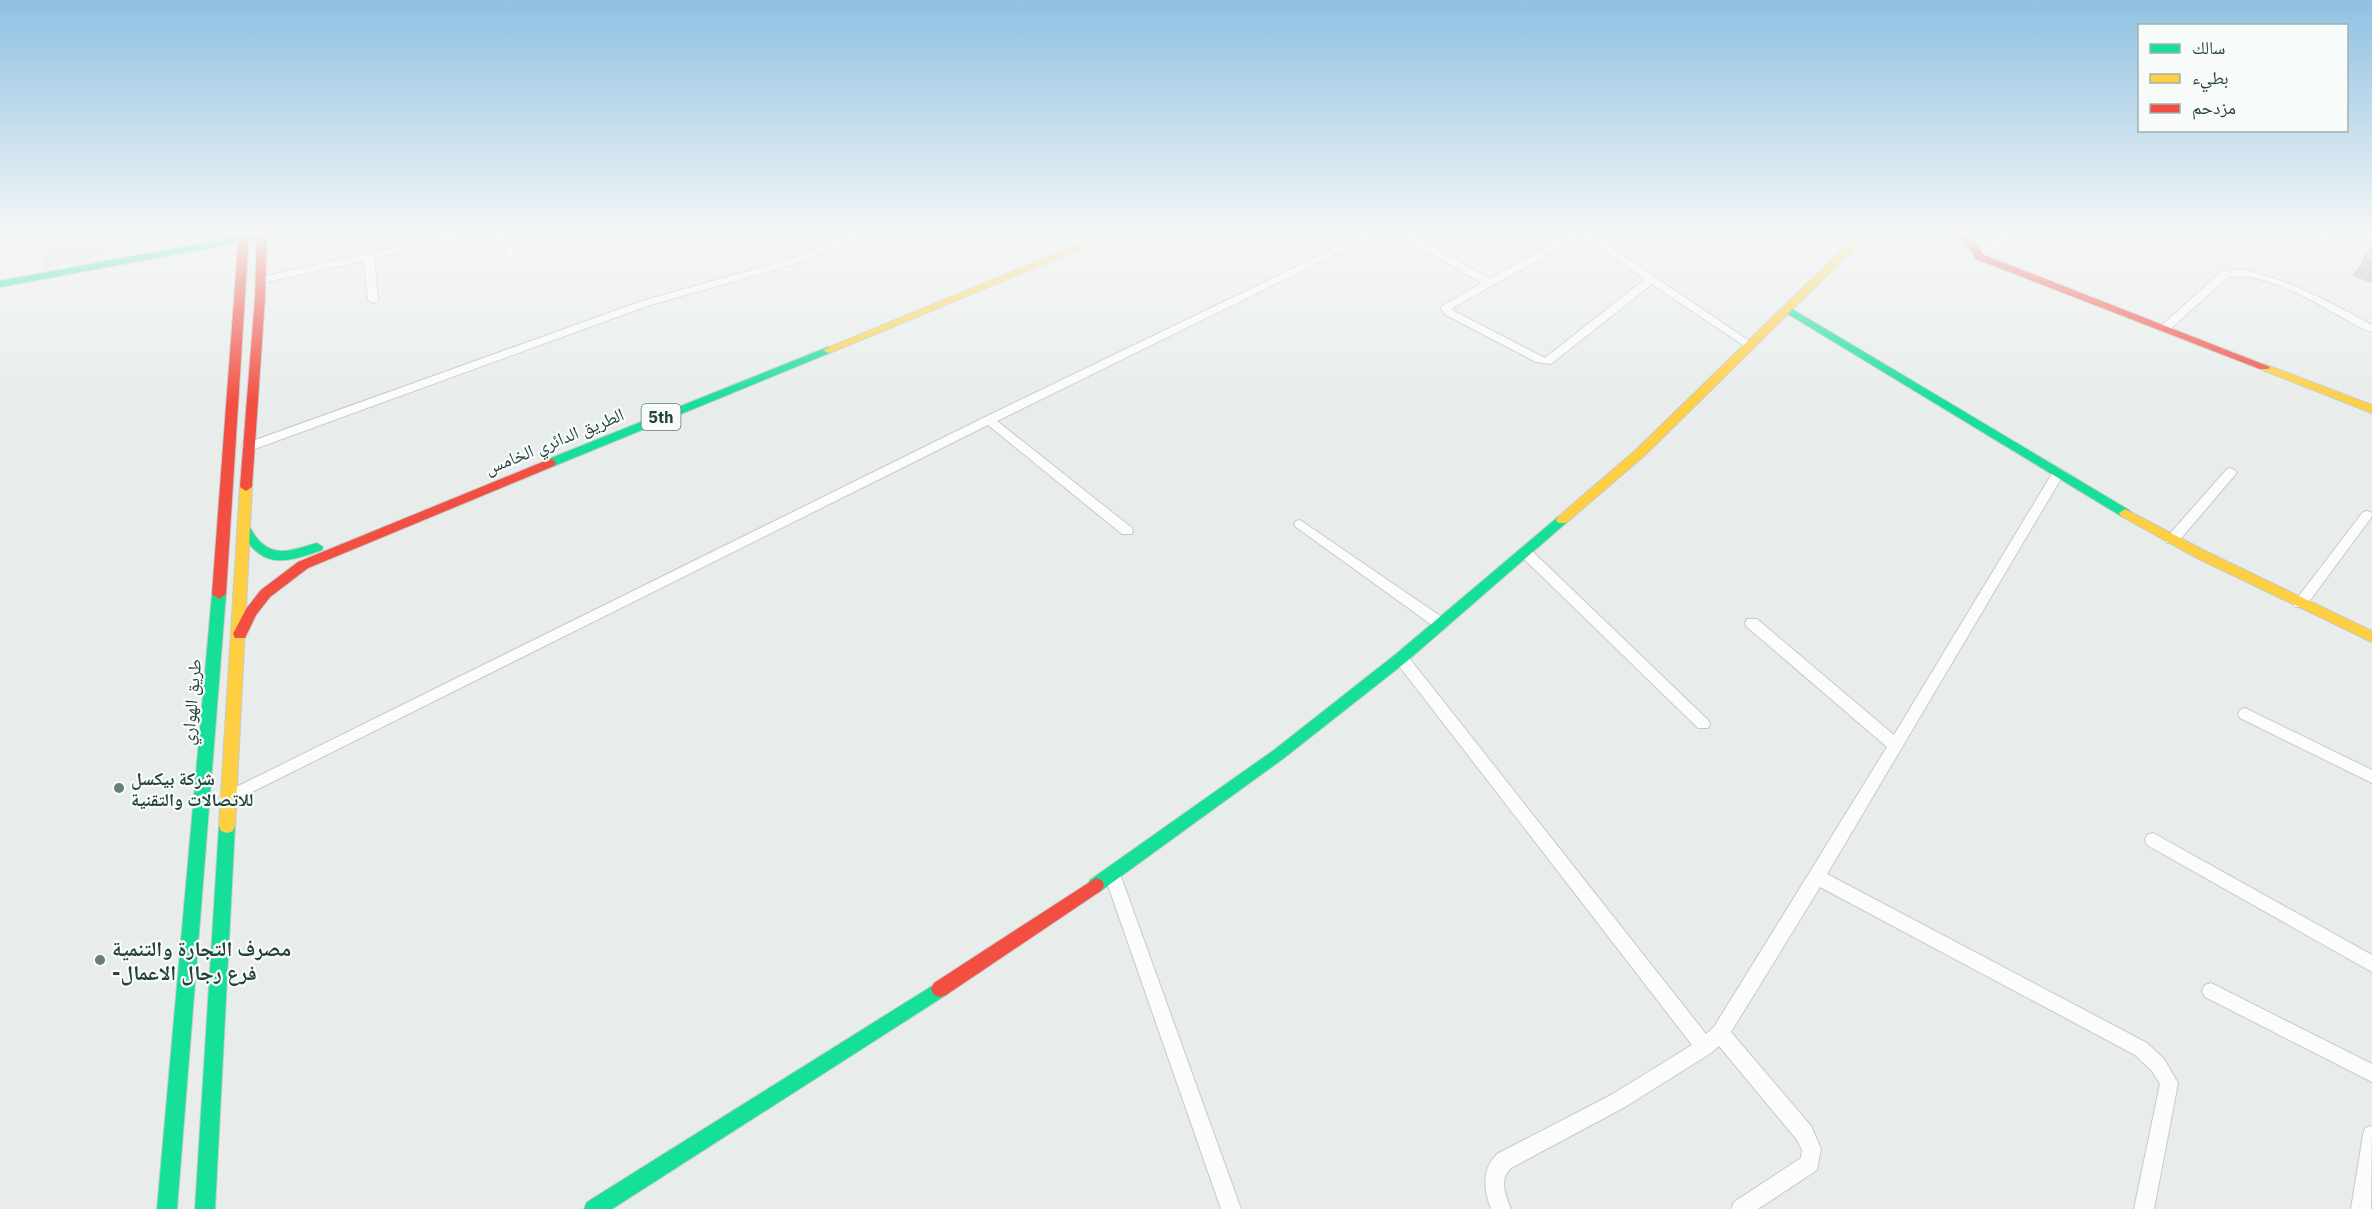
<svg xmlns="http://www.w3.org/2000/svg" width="2372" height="1209" font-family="'IBM Plex Sans','Noto Naskh Arabic',sans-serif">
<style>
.built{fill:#d6dedb}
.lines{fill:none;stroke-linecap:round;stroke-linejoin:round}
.street-casing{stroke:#c5cac8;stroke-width:2}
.fast-casing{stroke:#c3cbc8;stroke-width:2}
.slow-casing{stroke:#c3cbc8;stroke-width:2}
.jam-casing{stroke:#c3cbc8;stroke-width:2}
.street{fill:#fcfcfc;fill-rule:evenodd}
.fast{fill:#16e098;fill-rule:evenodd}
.slow{fill:#ffcf43;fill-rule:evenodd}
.jam{fill:#f24e42;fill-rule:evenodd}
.wall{fill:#b2b6b5}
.building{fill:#cfd4d2;stroke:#919493;stroke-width:1.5}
.poi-dot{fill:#697e78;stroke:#f7fbf9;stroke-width:2}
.labels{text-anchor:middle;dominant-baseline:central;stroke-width:4.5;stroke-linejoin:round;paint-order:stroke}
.shield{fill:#f7fbf9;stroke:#637a73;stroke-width:1.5}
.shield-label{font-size:16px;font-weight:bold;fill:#24423a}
.street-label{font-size:18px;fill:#24423a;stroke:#f7fbf9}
.poi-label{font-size:18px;font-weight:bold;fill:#24423a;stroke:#f7fbf9;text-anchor:start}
.near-poi-label{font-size:21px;font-weight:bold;fill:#24423a;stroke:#f7fbf9;text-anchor:start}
</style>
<rect width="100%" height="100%" fill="#e8edeb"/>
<!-- built -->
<path class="built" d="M46,233H203L43,268Z"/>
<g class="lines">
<defs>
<g id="street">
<path d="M462,233H482L374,258L378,300L373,303L368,300L364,261L261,283L256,280L261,277Z"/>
<path d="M487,233L502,234L518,256L517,258H509L496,238Z"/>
<path d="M856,233H871L798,263L650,305L252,450H244L242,447L244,444L642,301L790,259Z"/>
<path d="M1366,233H1379L997,421L1132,528L1133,531L1132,534H1122L988,425L232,802L227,804L222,802L219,798L222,794L985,417Z"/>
<path d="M1395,233H1408L1490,279L1572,233H1590L1755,345L1754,347H1746L1652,284L1551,364L1536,362L1444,314L1441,308L1442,306L1482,283ZM1581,236L1645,279L1545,358L1452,310L1454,307Z"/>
<path d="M2003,233H2014L1984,259H1976V255Z"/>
<path d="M2322,233H2332L2323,244H2317L2315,242Z"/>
<path d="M2238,269C2287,278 2329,302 2372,325V332C2360,329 2349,321 2338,315C2307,298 2265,272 2228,277L2168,331H2160V327L2221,272Z"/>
<path d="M2059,468L2065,472L1827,874L2147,1043L2164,1059L2178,1083L2154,1209H2134L2160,1084L2152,1071L2135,1055L1820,887L1731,1032L1811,1126L1821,1149L1817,1170L1758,1209H1731L1734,1202L1801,1158L1802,1150L1797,1140L1719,1046L1711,1053L1625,1107L1511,1168C1499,1180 1505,1194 1511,1209H1491C1484,1189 1481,1171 1497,1154L1611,1095L1692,1045L1396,662L1394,658L1396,654H1406L1706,1034L1714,1027L1887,747L1747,627L1745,623L1747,619H1757L1894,735L2053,472Z"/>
<path d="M2231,468L2237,472L2235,475L2177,543H2167L2166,540L2167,537L2227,469Z"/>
<path d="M2367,511L2372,513L2371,518L2305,607H2295L2293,604L2295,601L2363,512Z"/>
<path d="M1300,520L1446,620L1448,624L1446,628H1436L1296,527L1294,524L1296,521Z"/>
<path d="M1526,549L1531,550L1708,720L1710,724L1708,728H1698L1521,556L1520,553Z"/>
<path d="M2245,708L2372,770V783L2240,718L2238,714L2240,710Z"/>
<path d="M2153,833L2372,955V972L2147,845L2145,840L2147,835Z"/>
<path d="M1112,867L1118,869L1120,874L1241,1209H1221L1104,874L1106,869Z"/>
<path d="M2211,983L2372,1064V1082L2205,997L2202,991L2205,985Z"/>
<path d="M2372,1126L2371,1209H2351L2363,1135L2365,1128Z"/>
</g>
<g id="fast">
<path d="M256,233L263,236L258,239L0,287V281Z"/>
<path d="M1787,306L2129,510L2131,513L2125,517L2121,516L1783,311V307Z"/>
<path d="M828,347L832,348V352L554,466H546L544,463L546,460Z"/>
<path d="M1562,516L1568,520L1566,523L1406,662L1284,758L1102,890L1096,892L1090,890L1088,885L1090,880L1274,750L1396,654L1558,517Z"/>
<path d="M244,524C251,526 252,532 256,537C274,560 294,549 317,543L323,547L322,550C280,565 262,568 238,528Z"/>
<path d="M219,589L226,594L177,1209H157L212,594Z"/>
<path d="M227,819L233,821L235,826L215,1209H195L219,826L221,821Z"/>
<path d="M940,981L946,983L949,989L946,995L612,1209H584L587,1202Z"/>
</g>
<g id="slow">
<path d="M1105,233H1119L832,352L828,353L823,350Z"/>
<path d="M1859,233H1870L1645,455L1566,523H1558L1556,520L1558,517L1637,449Z"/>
<path d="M2264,364L2372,405V413L2260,369V365Z"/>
<path d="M246,483L252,487L235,826L233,831L227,833L221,831L219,826L240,487Z"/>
<path d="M2125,509L2205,551L2372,631V642L2195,557L2121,516L2119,513Z"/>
</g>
<g id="jam">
<path d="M239,233H249L226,594L219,599L212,594Z"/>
<path d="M257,233H267L265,298L252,487L246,491L240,487L255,298Z"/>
<path d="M1958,233H1968L1984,255L2270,367L2268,369H2260L1976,259Z"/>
<path d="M550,459L554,460L556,463L554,466L308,568L270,597L256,615L245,638H235L233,634L246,609L261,590L298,562Z"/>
<path d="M1096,878L1102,880L1104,885L1102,890L946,995L940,997L934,995L931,989L934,983Z"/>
</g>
</defs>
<!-- street casing -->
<use href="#street" class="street-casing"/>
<!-- fast casing -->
<use href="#fast" class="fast-casing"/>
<!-- slow casing -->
<use href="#slow" class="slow-casing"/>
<!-- jam casing -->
<use href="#jam" class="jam-casing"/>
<!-- street -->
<use href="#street" class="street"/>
<!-- fast -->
<use href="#fast" class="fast"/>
<!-- slow -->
<use href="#slow" class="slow"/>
<!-- jam -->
<use href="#jam" class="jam"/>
</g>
<!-- wall -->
<path class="wall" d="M2372,249V283L2352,276Z"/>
<!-- building -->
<path class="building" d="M2372,249V262L2364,259Z"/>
<!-- sky -->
<linearGradient id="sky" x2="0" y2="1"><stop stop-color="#8fc1e3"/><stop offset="0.58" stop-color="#f5f7f6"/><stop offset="1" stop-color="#f5f7f6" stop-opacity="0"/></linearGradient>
<rect width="2372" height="403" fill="url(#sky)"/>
<!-- markers -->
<g class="poi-dot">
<circle cx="119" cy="788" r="6"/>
<circle cx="100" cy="960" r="6"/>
</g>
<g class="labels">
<!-- shield labels -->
<rect class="shield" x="641.5" y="404" width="39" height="26" rx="4.5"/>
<g class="shield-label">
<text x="661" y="417">5th</text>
</g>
<!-- street labels -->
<g class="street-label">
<text transform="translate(554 441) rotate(-22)">الطريق الدائري الخامس</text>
<text transform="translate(191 702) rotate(-85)">طريق الهواري</text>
</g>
<!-- poi labels -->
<g class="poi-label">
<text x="131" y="778">شركة بيكسل<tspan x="131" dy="21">للاتصالات والتقنية</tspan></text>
</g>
<!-- near-poi labels -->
<g class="near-poi-label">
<text x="112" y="948">مصرف التجارة والتنمية<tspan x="112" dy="24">-فرع رجال الاعمال</tspan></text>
</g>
</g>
<!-- legend -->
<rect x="2138" y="24" width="210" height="108" fill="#f7fbf9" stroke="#a3b1ad" stroke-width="1.5"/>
<rect x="2150" y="44" width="30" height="9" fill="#16e098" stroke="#a3b1ad" stroke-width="1.5"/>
<text x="2192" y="54" font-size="18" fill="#24423a">سالك</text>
<rect x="2150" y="74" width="30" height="9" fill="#ffcf43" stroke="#a3b1ad" stroke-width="1.5"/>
<text x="2192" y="84" font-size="18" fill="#24423a">بطيء</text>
<rect x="2150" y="104" width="30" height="9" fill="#f24e42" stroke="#a3b1ad" stroke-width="1.5"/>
<text x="2192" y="114" font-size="18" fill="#24423a">مزدحم</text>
</svg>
